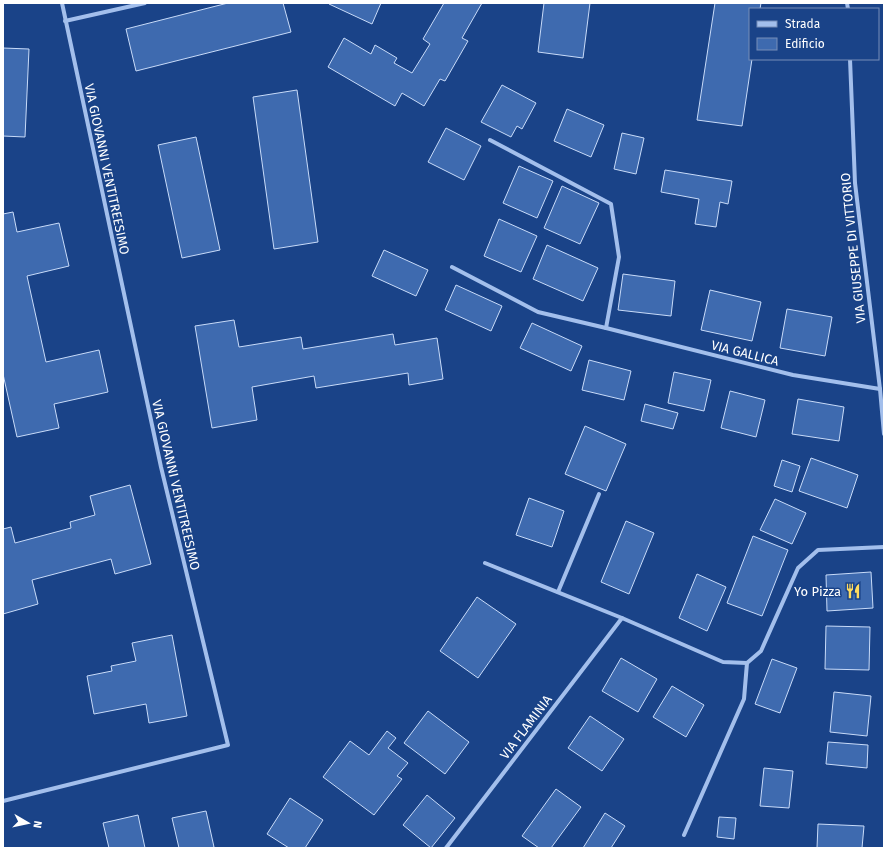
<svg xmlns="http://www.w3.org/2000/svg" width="887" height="851" font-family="'Fira Sans',sans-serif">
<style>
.building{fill:#3e6aaf;stroke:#c8dbf9}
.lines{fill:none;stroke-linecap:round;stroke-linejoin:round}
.street{stroke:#a3bfec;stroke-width:4}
.labels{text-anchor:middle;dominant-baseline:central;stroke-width:3;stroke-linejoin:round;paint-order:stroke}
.street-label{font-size:13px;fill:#fff;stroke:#1a4388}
.poi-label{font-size:13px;fill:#fff;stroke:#1a4388;text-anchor:end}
</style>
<rect width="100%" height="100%" fill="#1a4388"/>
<!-- building -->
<g class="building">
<path d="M228,3H283L291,32L136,71L126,29Z"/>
<path d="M330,3H381L372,24L329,4Z"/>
<path d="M444,3H482L462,38L468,41L445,81L440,79L424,106L402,93L395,106L328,67L344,38L371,54L375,45L397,58L394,63L412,73L430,44L423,39Z"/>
<path d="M544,3H590L583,58L538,52Z"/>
<path d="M715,3H761L760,9H750V59H752L742,126L697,120Z"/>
<path d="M3,48L29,49L25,137L3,136Z"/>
<path d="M502,85L536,103L522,129L517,126L511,137L481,122Z"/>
<path d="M297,90L318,242L274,249L253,97Z"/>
<path d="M567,109L604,125L591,157L554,141Z"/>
<path d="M446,128L481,146L464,180L428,162Z"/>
<path d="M622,133L644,138L636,174L614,169Z"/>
<path d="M196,137L220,250L182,258L158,145Z"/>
<path d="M519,166L553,181L537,218L503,203Z"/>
<path d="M665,170L732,181L728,204L720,202L716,227L695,224L699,199L661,192Z"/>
<path d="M562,186L599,203L580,244L544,228Z"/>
<path d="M13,212L17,232L59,223L69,266L27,276L46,362L99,350L108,392L54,404L59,428L17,437L3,374V214Z"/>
<path d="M499,219L537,236L521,272L484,256Z"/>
<path d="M547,245L598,268L583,301L533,279Z"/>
<path d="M384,250L428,270L416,296L372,276Z"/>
<path d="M623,274L675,281L671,316L618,310Z"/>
<path d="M456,285L502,306L491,331L445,310Z"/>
<path d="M710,290L761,302L752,341L701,330Z"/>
<path d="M787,309L832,317L825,356L780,348Z"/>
<path d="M234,320L239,347L301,337L303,349L393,334L395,345L437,338L443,379L409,385L408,373L316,388L314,376L252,387L257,420L212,428L195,326Z"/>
<path d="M532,323L582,346L571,371L520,348Z"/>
<path d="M589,360L631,371L624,400L582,390Z"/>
<path d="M674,372L711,380L704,411L668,403Z"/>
<path d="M730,391L765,400L756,437L721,428Z"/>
<path d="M798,399L844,407L839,441L792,434Z"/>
<path d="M645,404L678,413L673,429L641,421Z"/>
<path d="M585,426L626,444L606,491L565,474Z"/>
<path d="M811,458L858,475L847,508L799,491Z"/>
<path d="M782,460L800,466L792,492L774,486Z"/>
<path d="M130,485L151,564L115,574L111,559L32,580L38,604L3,614V529L11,527L15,543L71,528L70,522L95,515L90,496Z"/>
<path d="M529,498L564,511L552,547L516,535Z"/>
<path d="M775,499L806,513L792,544L760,530Z"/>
<path d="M626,521L654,533L629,594L601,582Z"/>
<path d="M753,536L788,550L762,616L727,603Z"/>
<path d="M871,572L873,608L827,611L826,575Z"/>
<path d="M697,574L726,587L707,631L679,618Z"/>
<path d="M477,597L516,624L478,678L440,651Z"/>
<path d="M826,626L870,627L869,670L825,669Z"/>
<path d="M172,635L187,716L149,723L146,704L94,714L87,676L112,671L111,666L136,661L132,643Z"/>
<path d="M621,658L657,679L638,712L602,691Z"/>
<path d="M772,659L797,668L780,713L755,704Z"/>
<path d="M672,686L704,705L686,737L653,717Z"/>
<path d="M834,692L871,696L867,736L830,732Z"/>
<path d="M428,711L469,742L445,774L404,743Z"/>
<path d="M590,716L624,739L602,771L568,748Z"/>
<path d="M387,731L396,738L388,748L408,763L397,776L402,779L374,815L323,777L350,741L369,755Z"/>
<path d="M828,742L868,745L867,768L826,764Z"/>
<path d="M764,768L793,771L789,808L760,806Z"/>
<path d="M556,789L581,807L551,848H539L522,836Z"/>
<path d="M427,795L455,818L431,848L403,825Z"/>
<path d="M290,798L323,820L305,848H289L267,834Z"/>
<path d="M206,811L214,847L211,848H179L172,818Z"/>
<path d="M605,813L625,826L611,848H583Z"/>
<path d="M138,815L145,848H109L103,823Z"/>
<path d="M719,817L736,818L734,839L717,837Z"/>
<path d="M818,824L864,826L862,848H817Z"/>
</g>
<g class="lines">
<!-- street -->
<g class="street">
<path d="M847,3L848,9"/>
<path d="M65,21L145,3"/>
<path d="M850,59L855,183L880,389L884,434"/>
<path d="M490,140L611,204L619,257L606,328"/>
<path d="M452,267L538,312L606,328L793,375L880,389"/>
<path d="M485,563L622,618L723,662L747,663L761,651L798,568L818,550L884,547"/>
<path d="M558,592L599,494"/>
<path d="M3,801L228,745L161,467L62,3"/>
<path d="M684,835L744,699L747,663"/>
<path d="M446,848L622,618"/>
</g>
</g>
<!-- icons -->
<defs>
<symbol id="restaurant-bare" viewBox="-9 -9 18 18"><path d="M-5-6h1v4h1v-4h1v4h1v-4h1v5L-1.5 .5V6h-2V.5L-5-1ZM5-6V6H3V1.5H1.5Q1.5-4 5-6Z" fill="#fedb5f" stroke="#1a4388" stroke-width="2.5" paint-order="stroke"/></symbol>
</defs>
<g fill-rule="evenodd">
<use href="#restaurant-bare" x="842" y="580" width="22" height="22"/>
</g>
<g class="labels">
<!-- street labels -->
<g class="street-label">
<text transform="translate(107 169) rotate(78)">VIA GIOVANNI VENTITREESIMO</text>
<text transform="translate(853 248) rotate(-96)">VIA GIUSEPPE DI VITTORIO</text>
<text transform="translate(745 353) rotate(14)">VIA GALLICA</text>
<text transform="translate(176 485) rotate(77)">VIA GIOVANNI VENTITREESIMO</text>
<text transform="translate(526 727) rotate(-53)">VIA FLAMINIA</text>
</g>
<!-- poi labels -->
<g class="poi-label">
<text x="841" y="591">Yo Pizza</text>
</g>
</g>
<!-- border -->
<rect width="887" height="851" fill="none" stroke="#ffffff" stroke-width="8"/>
<!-- legend -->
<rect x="749" y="8" width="130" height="52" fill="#1a4388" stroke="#768eb8"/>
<rect x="757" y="21" width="20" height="6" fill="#a3bfec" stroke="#768eb8"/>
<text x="785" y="28" font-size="12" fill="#ffffff">Strada</text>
<rect x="757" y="38" width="20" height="12" fill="#3e6aaf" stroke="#768eb8"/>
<text x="785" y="48" font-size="12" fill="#ffffff">Edificio</text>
<!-- north arrow -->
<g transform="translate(28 823) rotate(99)" stroke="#1a4388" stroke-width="3" paint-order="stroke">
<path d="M0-3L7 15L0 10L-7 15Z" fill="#ffffff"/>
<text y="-6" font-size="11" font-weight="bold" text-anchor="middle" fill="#ffffff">N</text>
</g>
</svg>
